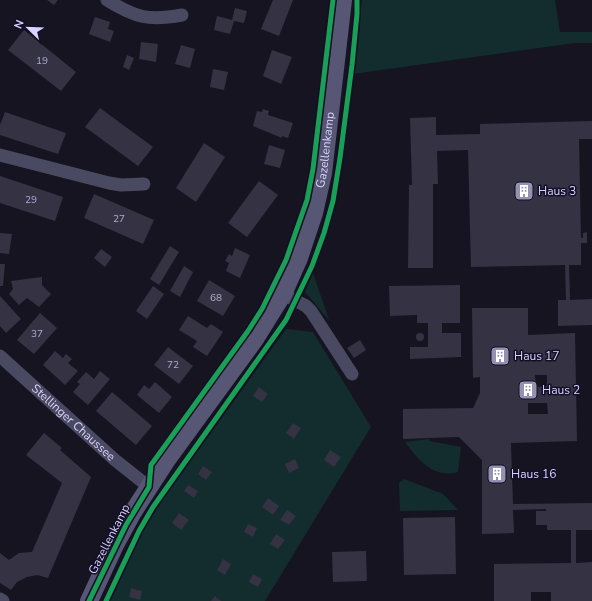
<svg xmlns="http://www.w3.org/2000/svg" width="592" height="601" font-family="'Nunito Sans',sans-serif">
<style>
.green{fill:#132c2d}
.building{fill:#343243;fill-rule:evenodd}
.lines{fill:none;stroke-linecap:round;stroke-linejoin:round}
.street{stroke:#4a4962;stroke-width:13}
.secondary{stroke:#575674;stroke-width:18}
.cycleway-casing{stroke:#130f26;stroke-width:8}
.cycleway{stroke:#1a9f57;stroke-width:5}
.labels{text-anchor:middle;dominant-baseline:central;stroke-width:3;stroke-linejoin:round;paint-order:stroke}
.number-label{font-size:10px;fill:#b0acd0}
.street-label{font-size:12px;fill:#d9d4ff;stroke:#130f26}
.poi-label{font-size:12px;fill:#d9d4ff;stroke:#130f26;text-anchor:start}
</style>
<rect width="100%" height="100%" fill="#161421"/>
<!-- green -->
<g class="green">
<path d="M362,0H555L560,32H592V43H575L353,74Z"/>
<path d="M313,273L329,320L305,292Z"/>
<path d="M286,329L313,332L371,427L265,601H109L142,532L164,498Z"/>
<path d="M429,439L430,441L461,447L458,472C434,479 418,460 405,442Z"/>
<path d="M404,479L443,494L458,510L400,511L399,483Z"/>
</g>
<!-- building -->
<g class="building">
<path d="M47,0H58L54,5Z"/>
<path d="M273,0H293L279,36L261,29Z"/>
<path d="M235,8L247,11L244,23L234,21L230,34L214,30L217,16L232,20Z"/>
<path d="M95,17L110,22L108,29L114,31L110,42L89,34Z"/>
<path d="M24,30L76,72L61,91L8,50Z"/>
<path d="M141,42L158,44L156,62L139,59Z"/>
<path d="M181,45L195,49L190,68L175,64Z"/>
<path d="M272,50L292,57L281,84L263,76Z"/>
<path d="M127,55L134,58L129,70L123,67Z"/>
<path d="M213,69L228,72L224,90L210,87Z"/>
<path d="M100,108L153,147L138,166L85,127Z"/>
<path d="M263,109L269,111L268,115L293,123L288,138L282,136V138L253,126L257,111L262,112Z"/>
<path d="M5,112L66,133L58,154L0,135V125Z"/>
<path d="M436,117V135L480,134V124L592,121V139H579L581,238H583V233L587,232V243H581V265H569L570,300L592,299V325L558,326V300H566L565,265L471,267L468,150L437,151L438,184H433V268H408L409,185H412L410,118Z"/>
<path d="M204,143L225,157L196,202L176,188Z"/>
<path d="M269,145L285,150L280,168L264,164Z"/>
<path d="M0,176L63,197L55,221L0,203Z"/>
<path d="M259,181L278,195L247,237L228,223Z"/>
<path d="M94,194L154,220L143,244L84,218Z"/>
<path d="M0,233L12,234L9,254L0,253Z"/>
<path d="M170,246L179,252L159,285L150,279Z"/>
<path d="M235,248L250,255L240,278L226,271L229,263L225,261L229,254L232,256Z"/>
<path d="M101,249L112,257L105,267L94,258Z"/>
<path d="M0,264H5L3,286H0Z"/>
<path d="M184,266L193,272L180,297L170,291Z"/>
<path d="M42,277V285L51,294L39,307L27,298L19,305L9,294L13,289L11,281Z"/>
<path d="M209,280L235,296L223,316L197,301Z"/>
<path d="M460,285V323H442V333H461V357L410,359V347H428V323H417V315L390,316L389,286Z"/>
<path d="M153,286L164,294L147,319L136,311Z"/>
<path d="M0,296L21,319L6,333L0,326Z"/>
<path d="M472,308H528V335L575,333L577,441L511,443L513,504L592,503V530H576V563L592,562V601H551V592H531V601H494V564L571,563V530H547V525H536V511H546V509L513,510L514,533L482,534V460L459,437L403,439V409L473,408L480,393V377L473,378ZM535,375H547V386L536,387ZM528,403H547L548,414H528Z"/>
<path d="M40,313L57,328L34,354L17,340Z"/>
<path d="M188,316L207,328L211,324L223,332L207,356L193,347L197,341L179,330Z"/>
<circle cx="420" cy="337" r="4"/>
<path d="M360,340L366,350L354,358L347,348Z"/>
<path d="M168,347L193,366L179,384L154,365Z"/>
<path d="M55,351L63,358L66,354L72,359L68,363L78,371L65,385L43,365Z"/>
<path d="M100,371L110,379L88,405L73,392L80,384L77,382L86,372L94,379Z"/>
<path d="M155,382L172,397L159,413L137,395L144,385L149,389Z"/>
<path d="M259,387L268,394L262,402L253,396Z"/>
<path d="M112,392L152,426L136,445L96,411Z"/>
<path d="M293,423L301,428L294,439L286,433Z"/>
<path d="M44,433L62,448L60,450L91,477L48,578L37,575L27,577L17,582L11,590L0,583V553L9,560L19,553L32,552L62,483L26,455Z"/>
<path d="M330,450L341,457L334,467L324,460Z"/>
<path d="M295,459L299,468L289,473L285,464Z"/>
<path d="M203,466L212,472L206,480L198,474Z"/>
<path d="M188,485L198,491L194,498L184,491Z"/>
<path d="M268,498L279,506L273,515L262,507Z"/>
<path d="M287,510L296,516L289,525L280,520Z"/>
<path d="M179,513L189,520L181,530L172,523Z"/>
<path d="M455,517L456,574L404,575L403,518Z"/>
<path d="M248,524L257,528L253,537L244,532Z"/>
<path d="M276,534L285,540L278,549L270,544Z"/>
<path d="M366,551L367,581L333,582L332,552Z"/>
<path d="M223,559L231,564L225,575L217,570Z"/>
<path d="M253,574L262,579L258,587L249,582Z"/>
<path d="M131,588L142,591L140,600L129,597Z"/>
<path d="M215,596L221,601H211Z"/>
</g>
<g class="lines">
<!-- street -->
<g class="street">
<path d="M107,0C136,18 149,21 182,15"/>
<path d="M0,155L109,183L121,185L144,184"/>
<path d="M283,294L306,306L311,311L352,374"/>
<path id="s1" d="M0,356L115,460L149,487"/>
<path d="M0,599L3,601"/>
</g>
<!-- secondary -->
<path class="secondary" id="s2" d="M89,601L115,545L133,512L166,461L255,339L283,294L299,258L314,213L323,173L343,0"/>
<defs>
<g id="cycleway">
<path d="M89,601L126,525L149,487L151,465L248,331L262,309L286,260L307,200L313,169L333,0"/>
<path d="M106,601L139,531L153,507L286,320L312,266L324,233L333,201L340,158L352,65L357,14V0"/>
</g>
</defs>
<!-- cycleway casing -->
<use href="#cycleway" class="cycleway-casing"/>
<!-- cycleway -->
<use href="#cycleway" class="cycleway"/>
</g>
<!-- icons -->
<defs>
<symbol id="building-square" viewBox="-11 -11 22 22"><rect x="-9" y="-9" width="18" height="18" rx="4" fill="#9591b1" stroke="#130f26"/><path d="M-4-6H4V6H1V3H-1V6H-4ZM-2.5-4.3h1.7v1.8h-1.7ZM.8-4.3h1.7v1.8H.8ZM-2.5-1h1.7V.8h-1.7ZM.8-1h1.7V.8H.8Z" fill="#fff"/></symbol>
</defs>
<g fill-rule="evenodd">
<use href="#building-square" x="513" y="180" width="22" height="22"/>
<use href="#building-square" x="489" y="345" width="22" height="22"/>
<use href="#building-square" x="517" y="379" width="22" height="22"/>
<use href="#building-square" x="486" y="463" width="22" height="22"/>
</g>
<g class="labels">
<!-- number labels -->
<g class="number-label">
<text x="42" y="61">19</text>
<text x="31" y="200">29</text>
<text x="119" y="219">27</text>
<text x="216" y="298">68</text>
<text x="37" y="334">37</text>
<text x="173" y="365">72</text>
</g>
<!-- street labels -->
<g class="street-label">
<text stroke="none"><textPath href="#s2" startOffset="515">Gazellenkamp</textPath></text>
<text stroke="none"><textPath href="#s1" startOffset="99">Stellinger Chaussee</textPath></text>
<text transform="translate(109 539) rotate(-63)">Gazellenkamp</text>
</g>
<!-- poi labels -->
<g class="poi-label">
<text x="538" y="191">Haus 3</text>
<text x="514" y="356">Haus 17</text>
<text x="542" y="390">Haus 2</text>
<text x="511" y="474">Haus 16</text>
</g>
</g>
<!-- north arrow -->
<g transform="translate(28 28) rotate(293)" stroke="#130f26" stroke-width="3" paint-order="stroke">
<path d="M0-3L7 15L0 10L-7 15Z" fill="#d9d4ff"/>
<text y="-6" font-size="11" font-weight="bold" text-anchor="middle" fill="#d9d4ff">N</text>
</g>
</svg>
